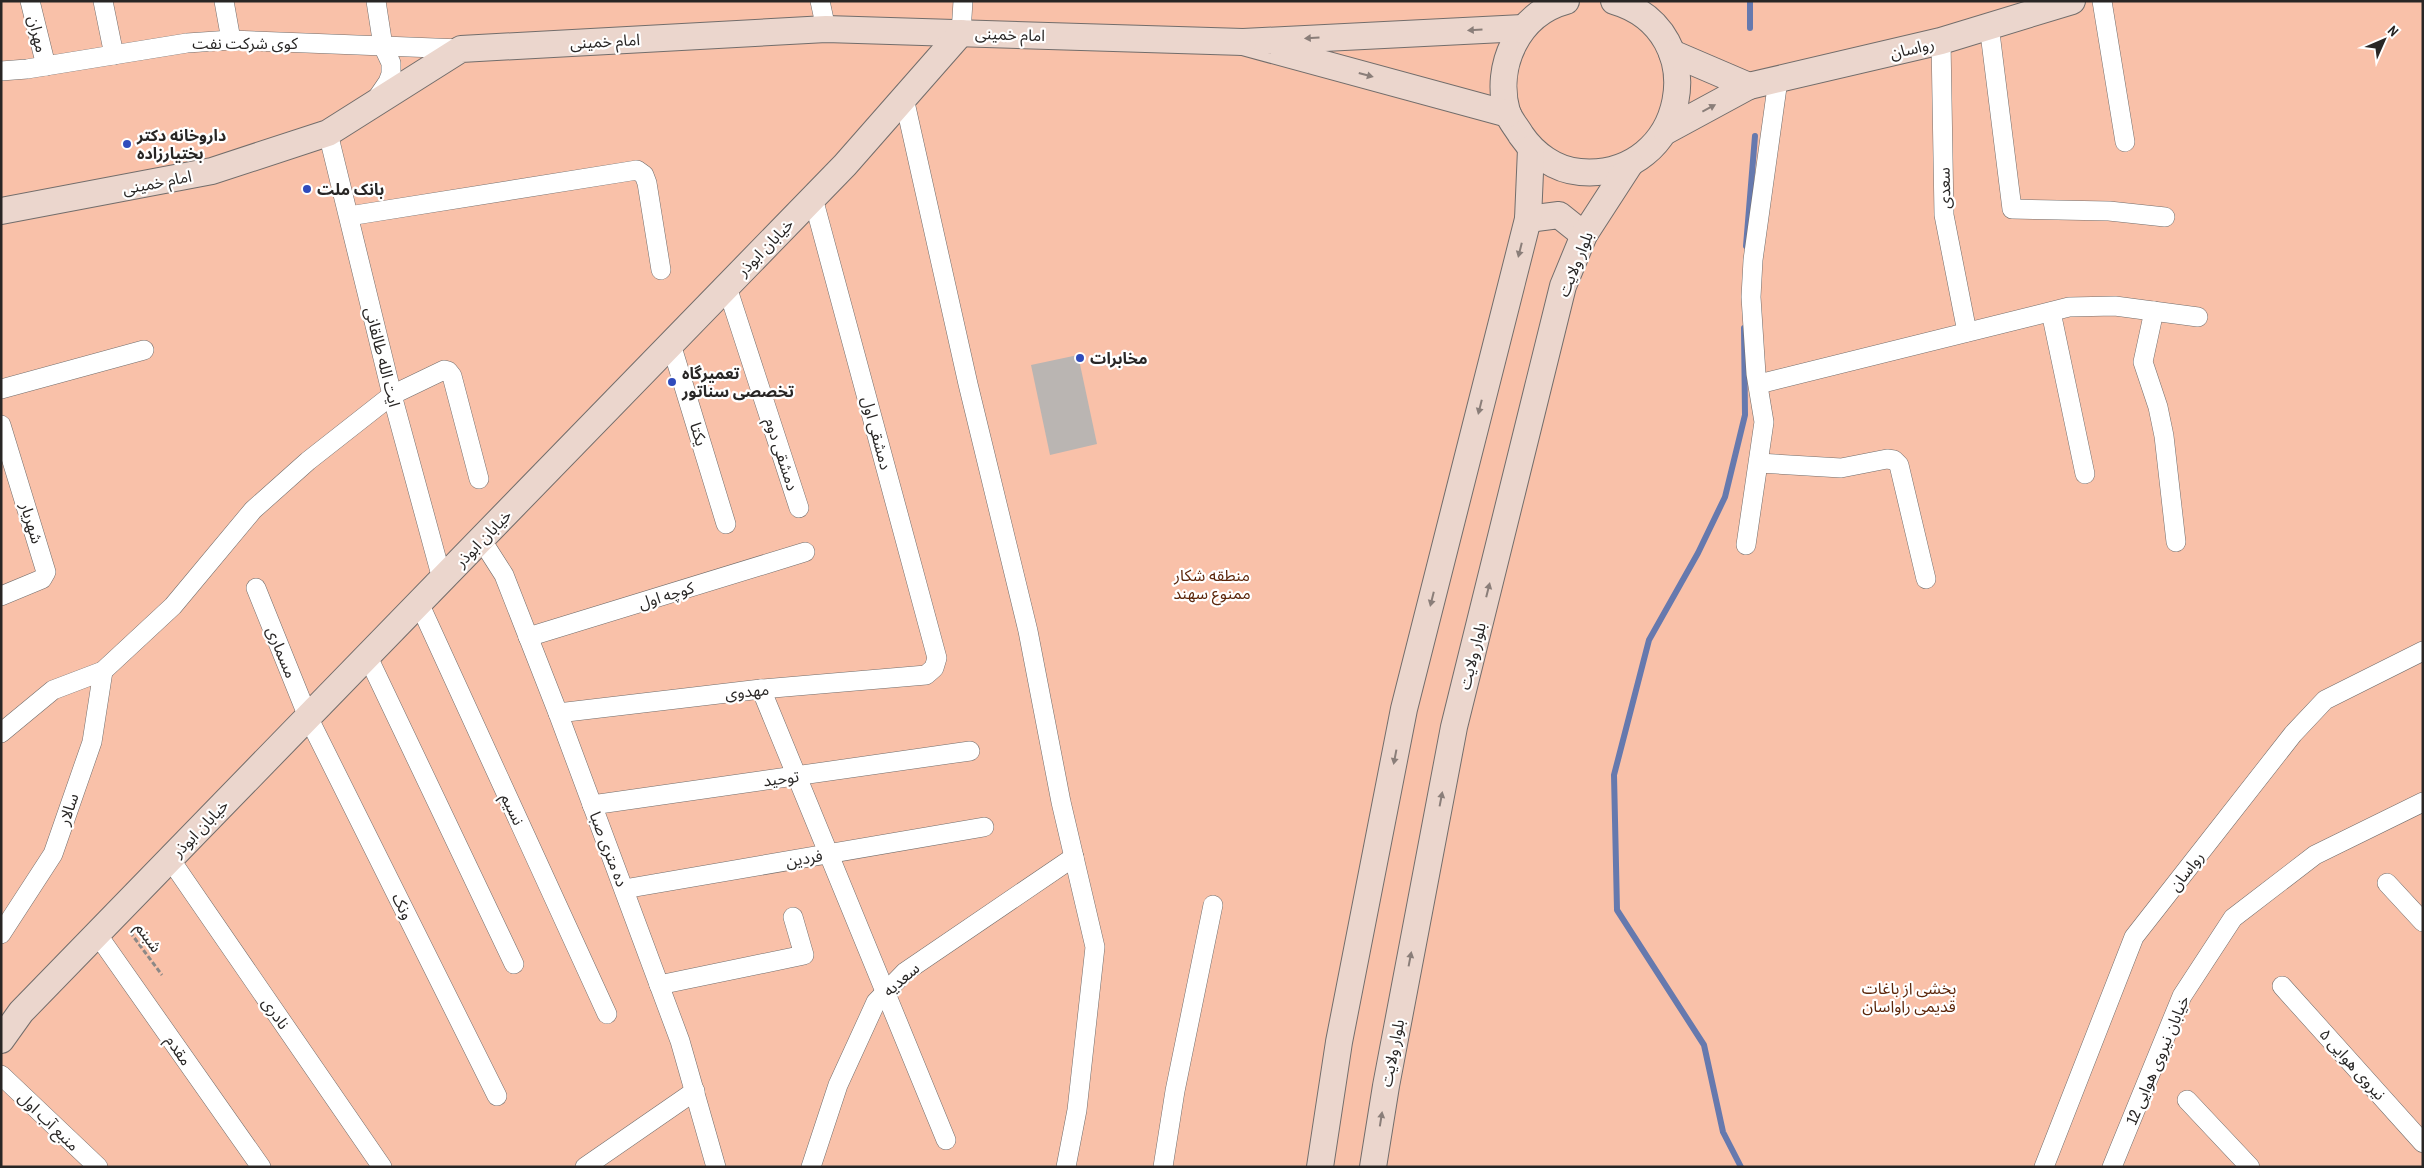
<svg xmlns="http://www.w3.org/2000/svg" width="2424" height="1168" font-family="'Archivo Narrow','Noto Sans Arabic',sans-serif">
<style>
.green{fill:#f9c1a9}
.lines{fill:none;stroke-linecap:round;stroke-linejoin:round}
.stream{stroke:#6679ae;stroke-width:6}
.building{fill:#bab5b2}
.street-casing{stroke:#726d6b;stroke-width:20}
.secondary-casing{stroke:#726d6b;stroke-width:28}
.path{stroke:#8c8886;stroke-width:3;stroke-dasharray:5 2.5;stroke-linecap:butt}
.street{stroke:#fff;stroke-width:19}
.secondary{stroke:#ebd6cd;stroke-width:26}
.oneway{fill:#8a7e79}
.poi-dot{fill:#2f4bbc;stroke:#fff;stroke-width:2}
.labels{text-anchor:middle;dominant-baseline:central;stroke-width:4.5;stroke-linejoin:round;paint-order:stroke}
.street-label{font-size:16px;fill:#282625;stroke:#fff}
.poi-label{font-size:16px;font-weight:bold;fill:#282625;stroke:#fff;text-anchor:start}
.park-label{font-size:16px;fill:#5c260a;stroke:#fff}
</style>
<rect width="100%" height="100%" fill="#e4dedc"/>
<!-- green -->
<rect class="green" x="1" y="1" width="2422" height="1166"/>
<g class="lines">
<!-- stream -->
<g class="stream">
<path d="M1750,1V28"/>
<path d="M1746,246L1755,136"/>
<path d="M1741,1167L1723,1132L1704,1045L1617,910L1614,775L1649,640L1698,553L1725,497L1745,415L1744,328"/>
</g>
</g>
<!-- building -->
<path class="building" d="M1078,355L1097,444L1050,455L1031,365Z"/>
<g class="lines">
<defs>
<g id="street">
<path d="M30,1L46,66"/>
<path d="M103,1L114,55"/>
<path d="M224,1L231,40"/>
<path d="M820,1L826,29"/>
<path d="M2102,1L2125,142"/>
<path d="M1989,25L2012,209L2109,211L2165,217"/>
<path d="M961,33L963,1"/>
<path d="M1941,41L1944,215L1967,332"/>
<path d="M1,71L27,69L187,43L231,40L461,49"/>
<path d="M904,98L968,384L1028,631L1061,802L1095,947L1077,1110L1066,1167"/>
<path d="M375,101L388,82L391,74V63L383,46L376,1"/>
<path d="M328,133L392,395L442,579"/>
<path d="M349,216L637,170L644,175L647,183L661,270"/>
<path d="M727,287L799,508"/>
<path d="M2154,311L2143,362L2158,407L2164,436L2176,542"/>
<path d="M2051,312L2085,474"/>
<path d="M671,344L726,524"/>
<path d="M1759,384L2069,307L2115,306L2198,317"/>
<path d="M1,389L144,350"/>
<path d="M1,425L46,572L42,579L1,596"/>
<path d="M1759,463L1841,468L1887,459L1894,460L1899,465L1926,579"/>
<path d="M481,539L504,575L558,713L680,1041L716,1167"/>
<path d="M1746,545L1764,422L1756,374L1751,297L1753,260L1778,80"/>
<path d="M256,588L308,717L497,1096"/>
<path d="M419,603L607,1014"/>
<path d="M528,637L805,552"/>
<path d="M367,655L514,964"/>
<path d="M761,689L946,1140"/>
<path d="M558,713L761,689L926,675L934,668L937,658L813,198"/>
<path d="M1,733L53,690L103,671L173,606L253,510L308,461L392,395L444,370L448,371L452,376L479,479"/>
<path d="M592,805L970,751"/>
<path d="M170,859L382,1167"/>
<path d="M2387,883L2423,922"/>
<path d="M624,889L984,827"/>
<path d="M1,934L53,854L92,742L103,671"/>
<path d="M97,934L261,1167"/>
<path d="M659,985L804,955L793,917"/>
<path d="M2282,986L2423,1143"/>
<path d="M1,1075L98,1167"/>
<path d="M2187,1100L2250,1167"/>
<path d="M585,1167L695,1091"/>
<path d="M811,1167L838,1085L876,1002L905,972L1074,857"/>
<path d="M1163,1167L1175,1091L1213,905"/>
<path d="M2044,1167L2134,937L2293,734L2325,700L2423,651"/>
<path d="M2112,1167L2182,996L2233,918L2315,855L2423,802"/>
</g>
<g id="secondary">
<path d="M1566,1C1518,14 1494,66 1507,112C1510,120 1517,128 1521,135C1534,154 1555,170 1580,172C1687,181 1716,31 1614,1"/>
<path d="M1749,86L1941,41L2072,1"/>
<path d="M1508,114L1243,42L1523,28"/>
<path d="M1666,131L1749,86L1672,53"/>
<path d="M1,211L212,171L328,133L461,49L826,29L1243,42"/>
<path d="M1528,219L1559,215L1584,235"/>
<path d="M1,1040L21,1012L845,165L961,33"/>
<path d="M1320,1167L1339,1042L1404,709L1528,219L1531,149"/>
<path d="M1373,1167L1386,1086L1454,727L1563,286L1584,235L1630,164"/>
</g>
</defs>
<!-- street casing -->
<use href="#street" class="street-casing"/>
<!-- secondary casing -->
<use href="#secondary" class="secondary-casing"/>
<!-- path -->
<path class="path" d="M130,932L162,975"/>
<!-- street -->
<use href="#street" class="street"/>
<!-- secondary -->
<use href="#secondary" class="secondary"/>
</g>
<!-- one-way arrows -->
<defs><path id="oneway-solid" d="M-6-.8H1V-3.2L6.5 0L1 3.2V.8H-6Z" transform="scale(1.25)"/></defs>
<g class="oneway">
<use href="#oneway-solid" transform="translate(1475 30) rotate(177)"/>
<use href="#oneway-solid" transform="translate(1312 38) rotate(177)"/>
<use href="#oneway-solid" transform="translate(1366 75) rotate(15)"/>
<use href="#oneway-solid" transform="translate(1709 108) rotate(-28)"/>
<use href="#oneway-solid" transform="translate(1520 250) rotate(104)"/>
<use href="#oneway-solid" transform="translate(1480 407) rotate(104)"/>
<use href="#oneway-solid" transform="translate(1488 590) rotate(-76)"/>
<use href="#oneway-solid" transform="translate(1432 599) rotate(104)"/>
<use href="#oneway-solid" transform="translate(1395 757) rotate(101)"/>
<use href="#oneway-solid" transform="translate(1441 799) rotate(-79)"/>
<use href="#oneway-solid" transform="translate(1410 959) rotate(-79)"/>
<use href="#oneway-solid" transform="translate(1381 1119) rotate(-81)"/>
</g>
<!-- markers -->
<g class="poi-dot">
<circle cx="127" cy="144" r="5"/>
<circle cx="307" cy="189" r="5"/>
<circle cx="1080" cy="358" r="5"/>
<circle cx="672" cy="382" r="5"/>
</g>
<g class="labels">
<!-- street labels -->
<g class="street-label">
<text transform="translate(38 34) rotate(77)">مهران</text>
<text transform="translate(1010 34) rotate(2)">امام خمینی</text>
<text transform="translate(605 41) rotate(-3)">امام خمینی</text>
<text x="245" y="43">کوی شرکت نفت</text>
<text transform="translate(1912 48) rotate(-13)">رواسان</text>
<text transform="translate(157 182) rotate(-11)">امام خمینی</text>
<text transform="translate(1944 188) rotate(-91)">سعدی</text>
<text transform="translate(765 247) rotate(-46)">خیابان ابوذر</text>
<text transform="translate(1575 264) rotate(-68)">بلوار ولایت</text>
<text transform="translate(383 357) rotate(76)">ایت الله طالقانی</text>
<text transform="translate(877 433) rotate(75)">دمشقی اول</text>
<text transform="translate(699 434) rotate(73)">یکتا</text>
<text transform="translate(782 454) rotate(72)">دمشقی دوم</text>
<text transform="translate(32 523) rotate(73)">شهریار</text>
<text transform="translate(483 538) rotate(-46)">خیابان ابوذر</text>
<text transform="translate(666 595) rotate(-17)">کوچه اول</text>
<text transform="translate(282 652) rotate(68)">مسماری</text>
<text transform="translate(1472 656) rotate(-76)">بلوار ولایت</text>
<text transform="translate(747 691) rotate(-6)">مهدوی</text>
<text transform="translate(781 778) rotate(-8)">توحید</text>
<text transform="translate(68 809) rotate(-71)">سالار</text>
<text transform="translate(513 809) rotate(65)">نسیم</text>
<text transform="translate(200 828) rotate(-46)">خیابان ابوذر</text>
<text transform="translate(609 849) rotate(69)">ده متری صبا</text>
<text transform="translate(804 858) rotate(-10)">فردین</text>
<text transform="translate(2186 871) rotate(-52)">رواسان</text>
<text transform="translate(403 906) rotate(63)">ونک</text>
<text transform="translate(149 937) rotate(54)">شبنم</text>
<text transform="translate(901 979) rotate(-41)">سعدیه</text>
<text transform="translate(276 1013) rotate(55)">نادری</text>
<text transform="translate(179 1050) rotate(55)">مقدم</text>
<text transform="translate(1392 1053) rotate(-79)">بلوار ولایت</text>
<text transform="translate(2157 1060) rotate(-67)">خیابان نیروی هوایی 12</text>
<text transform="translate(2353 1064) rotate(48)">نیروی هوایی ۵</text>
<text transform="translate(49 1121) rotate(44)">منبع آب اول</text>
</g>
<!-- poi labels -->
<g class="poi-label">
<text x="137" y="135">داروخانه دکتر<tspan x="137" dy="18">بختیارزاده</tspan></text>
<text x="317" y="189">بانک ملت</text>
<text x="1090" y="358">مخابرات</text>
<text x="682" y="373">تعمیرگاه<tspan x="682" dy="18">تخصصی سناتور</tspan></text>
</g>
<!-- park labels -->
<g class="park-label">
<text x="1212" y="575">منطقه شکار<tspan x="1212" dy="18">ممنوع سهند</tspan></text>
<text x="1909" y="988">بخشی از باغات<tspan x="1909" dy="18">قدیمی راواسان</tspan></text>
</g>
</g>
<!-- border -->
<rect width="2424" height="1168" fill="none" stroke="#282625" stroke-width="5"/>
<!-- north arrow -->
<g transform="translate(2384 40) rotate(45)" stroke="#ffffff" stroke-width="4" paint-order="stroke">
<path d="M0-4L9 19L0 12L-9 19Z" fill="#282625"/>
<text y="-8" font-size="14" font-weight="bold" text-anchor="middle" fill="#282625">N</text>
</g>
</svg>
